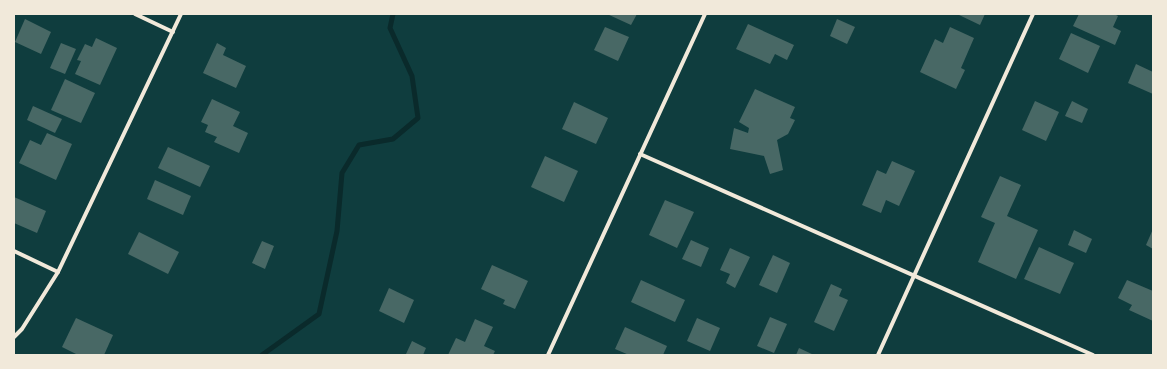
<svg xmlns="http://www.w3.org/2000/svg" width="1167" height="369" font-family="Quicksand,sans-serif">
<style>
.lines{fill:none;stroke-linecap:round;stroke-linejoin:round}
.stream{stroke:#0a2a2b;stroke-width:5}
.building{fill:#486865}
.minor{stroke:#f1e9da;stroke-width:4}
</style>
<rect width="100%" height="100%" fill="#0f3d3e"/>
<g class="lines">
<!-- stream -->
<path class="stream" d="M262,355L319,314L337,231L342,173L359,145L393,139L418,118L412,76L390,28L393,14"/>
</g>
<!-- building -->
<g class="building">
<path d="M607,14H637L631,25Z"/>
<path d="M957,14H985L980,25Z"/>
<path d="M1079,14H1114L1118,16L1113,27L1121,31L1115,45L1073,26Z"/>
<path d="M25,19L51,32L41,54L15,42Z"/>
<path d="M837,19L855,27L847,44L830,36Z"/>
<path d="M748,24L794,45L787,60L775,54L770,64L736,49Z"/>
<path d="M605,27L629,37L618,61L594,50Z"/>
<path d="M950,27L974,38L961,68L965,70L956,89L920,72L935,39L943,43Z"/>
<path d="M1071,33L1100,46L1088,73L1059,59Z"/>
<path d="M96,38L117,48L100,85L75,74L81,61L77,60L85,44L92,47Z"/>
<path d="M61,43L76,49L65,74L50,68Z"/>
<path d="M217,43L226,48L223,55L246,66L236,88L203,73Z"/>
<path d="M1136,64L1153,72V94L1128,83Z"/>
<path d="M65,79L95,93L81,123L51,110Z"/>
<path d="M755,89L795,107L790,118L795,120L788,134L777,140L783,170L770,174L764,156L730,149L734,128L748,133L749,128L739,122Z"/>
<path d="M212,99L240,112L233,126L248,133L239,153L214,142L217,137L205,132L208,125L201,122Z"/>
<path d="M1035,101L1059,112L1046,141L1022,130Z"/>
<path d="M1072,101L1088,109L1082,123L1065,116Z"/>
<path d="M574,102L608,118L596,144L562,129Z"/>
<path d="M33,106L62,119L55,133L27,120Z"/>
<path d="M47,133L72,144L56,180L19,163L30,140L41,145Z"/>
<path d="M168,147L210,166L200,187L158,168Z"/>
<path d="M545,156L578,171L564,202L531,187Z"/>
<path d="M892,161L915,171L899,206L886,200L881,213L862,205L877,170L886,174Z"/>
<path d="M1000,176L1021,185L1007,216L1038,230L1016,279L978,262L995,223L981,217Z"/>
<path d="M155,180L191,196L183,215L147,199Z"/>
<path d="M14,197L46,211L37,233L14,223Z"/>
<path d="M665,200L694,212L677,248L649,235Z"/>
<path d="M1153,229V249L1146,245Z"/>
<path d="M1074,230L1092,239L1086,253L1068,245Z"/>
<path d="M139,232L179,252L168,274L128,254Z"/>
<path d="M691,240L709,248L701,267L682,259Z"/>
<path d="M262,241L274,246L265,269L252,263Z"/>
<path d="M1039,247L1074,263L1060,294L1024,279Z"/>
<path d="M730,248L750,257L735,288L726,283L730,274L720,270Z"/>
<path d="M773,255L790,263L777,293L759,285Z"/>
<path d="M492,265L528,281L515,309L503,304L505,300L481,289Z"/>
<path d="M641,280L685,300L675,322L631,302Z"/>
<path d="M1127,280L1153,291V321L1129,310L1132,305L1118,298Z"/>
<path d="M831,284L842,289L839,296L848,300L834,331L814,322Z"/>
<path d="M389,288L414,300L404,323L379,311Z"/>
<path d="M770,317L787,324L774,353L757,346Z"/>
<path d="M76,318L113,335L104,355H78L62,347Z"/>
<path d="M697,318L720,328L710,351L687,341Z"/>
<path d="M475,319L493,327L484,346L495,351L493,355H448L456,338L465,342Z"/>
<path d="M625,327L667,346L663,355H629L615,349Z"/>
<path d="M412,341L426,348L423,355L406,354Z"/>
<path d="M799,348L814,355H796Z"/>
</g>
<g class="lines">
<!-- minor -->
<g class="minor">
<path d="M135,14L173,32"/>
<path d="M640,154L1093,355"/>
<path d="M14,251L58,272"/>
<path d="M14,337L22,329L58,272L181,14"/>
<path d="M548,355L705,14"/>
<path d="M878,355L1033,14"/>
</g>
</g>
<!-- border -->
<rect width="1167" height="369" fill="none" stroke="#f1e9da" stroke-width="30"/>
</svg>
